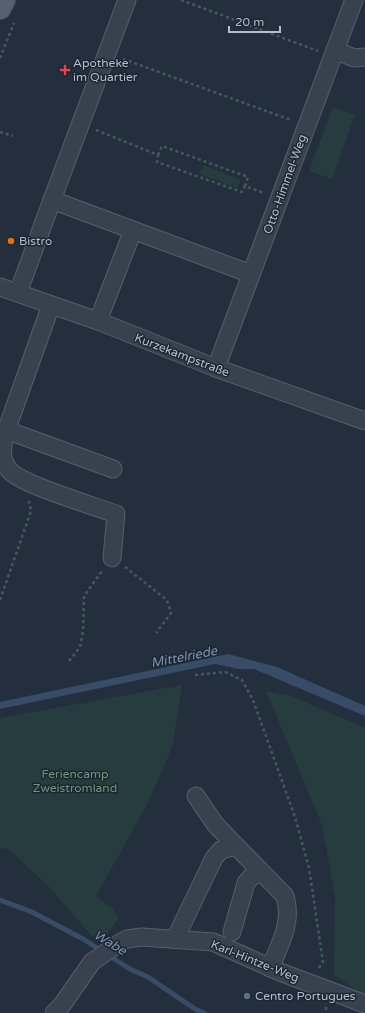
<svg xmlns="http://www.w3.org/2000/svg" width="365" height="1013" font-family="'Varela Round',sans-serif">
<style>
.green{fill:#263c3f}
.water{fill:#394c67}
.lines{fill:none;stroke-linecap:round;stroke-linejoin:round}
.stream{stroke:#394c67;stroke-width:5}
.minor-casing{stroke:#565f6c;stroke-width:19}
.major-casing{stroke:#414a57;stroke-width:24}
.path{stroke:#44595c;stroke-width:2.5;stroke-dasharray:3 3;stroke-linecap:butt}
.minor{stroke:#38414e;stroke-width:17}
.major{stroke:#56606e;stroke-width:22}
.health-dot{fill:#e0444e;stroke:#1d2633;stroke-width:1.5}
.food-dot{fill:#e8710a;stroke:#1d2633;stroke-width:1.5}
.service-dot{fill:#5c6f8a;stroke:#1d2633;stroke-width:1.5}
.labels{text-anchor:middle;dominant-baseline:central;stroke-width:3;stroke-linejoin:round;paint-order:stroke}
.poi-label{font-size:12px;fill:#b4bcc9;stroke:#1d2633;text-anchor:start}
.street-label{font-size:12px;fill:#b4bcc9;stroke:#1d2633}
.park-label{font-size:12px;fill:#6b9a76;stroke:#1d2633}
.water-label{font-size:13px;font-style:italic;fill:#7c92b1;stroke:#1d2633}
</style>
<rect width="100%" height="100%" fill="#242f3e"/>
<!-- green -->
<g class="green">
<path d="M333,107L355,115L332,179L309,171Z"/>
<path d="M203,165L241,180L237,188L200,174Z"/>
<path d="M182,685L173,744L165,764L147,805L96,896L113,909L119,918L101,942L91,935L51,889L10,850L0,848V718Z"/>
<path d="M266,691L291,696L365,728V996L334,975L335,897L322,825Z"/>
</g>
<!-- water -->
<path class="water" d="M228,654L277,667L365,706V716L254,669H239L215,664L0,709V702Z"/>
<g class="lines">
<!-- stream -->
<path class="stream" d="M0,900L32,912L83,939L130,969L148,977L195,1009L204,1013"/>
<defs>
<g id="minor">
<path d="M335,50L354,58L365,57"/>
<path d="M52,200L127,0"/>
<path d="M0,287L98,321L216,368L365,421"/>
<path d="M18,293L52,200L251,274"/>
<path d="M51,305L5,434C2,447 0,460 10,471C23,485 94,506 116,514L112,558"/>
<path d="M98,321L133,230"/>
<path d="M216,368L354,0"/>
<path d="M6,430L113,469"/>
<path d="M196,796L215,824L236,846"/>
<path d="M232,932L246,883L252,876L262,873"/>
<path d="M175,939L214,858L221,850L236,846L285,896C293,922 280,944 270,968"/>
<path d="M54,1013L62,1005L92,962L118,944L127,939L142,937L213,942L280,972L365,1004"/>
</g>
<path id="major" d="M0,8L4,0"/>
</defs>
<!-- minor casing -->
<use href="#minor" class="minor-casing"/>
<!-- major casing -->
<use href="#major" class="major-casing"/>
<!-- path -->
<g class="path">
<path d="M181,0L318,51"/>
<path d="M0,58L14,23"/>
<path d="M123,59L291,120"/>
<path d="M96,130L158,155L157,162L242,192L245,186L264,193"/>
<path d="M0,132L13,136"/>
<path d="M158,155L162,146L248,177L245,186"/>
<path d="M125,567L167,600L171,613L156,633"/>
<path d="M0,600L31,511L29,501"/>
<path d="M69,661L80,647L83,631L84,596L102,571"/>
<path d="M195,675L225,672L242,680L253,700L295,817L309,868L323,962L318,969"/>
<path d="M326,1007V1013"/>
</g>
<!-- minor -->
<use href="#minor" class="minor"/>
<!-- major -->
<use href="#major" class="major"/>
</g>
<!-- markers -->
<path class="health-dot" d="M63 64h4v4h4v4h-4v4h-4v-4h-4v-4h4z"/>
<circle class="food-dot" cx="11" cy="241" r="4"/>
<circle class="service-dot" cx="247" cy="996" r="4"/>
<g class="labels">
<!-- poi labels -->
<g class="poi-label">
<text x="73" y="63">Apotheke<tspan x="73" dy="14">im Quartier</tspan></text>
<text x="19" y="241">Bistro</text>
<text x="255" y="996">Centro Portugues</text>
</g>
<!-- street labels -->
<g class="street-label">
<text transform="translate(285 184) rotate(-70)">Otto-Himmel-Weg</text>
<text transform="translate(182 355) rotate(21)">Kurzekampstraße</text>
<text transform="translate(255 961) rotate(22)">Karl-Hintze-Weg</text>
</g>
<!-- park labels -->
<g class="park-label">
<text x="75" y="774">Feriencamp<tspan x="75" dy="14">Zweistromland</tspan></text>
</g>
<!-- water labels -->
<g class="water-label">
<text transform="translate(184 657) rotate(-11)">Mittelriede</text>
<text transform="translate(110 943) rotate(31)">Wabe</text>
</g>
</g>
<!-- scale -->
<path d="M229 26v6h51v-6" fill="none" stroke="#b4bcc9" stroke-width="2"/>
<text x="235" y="26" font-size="12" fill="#b4bcc9" stroke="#1d2633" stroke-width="3" paint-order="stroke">20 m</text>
</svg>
